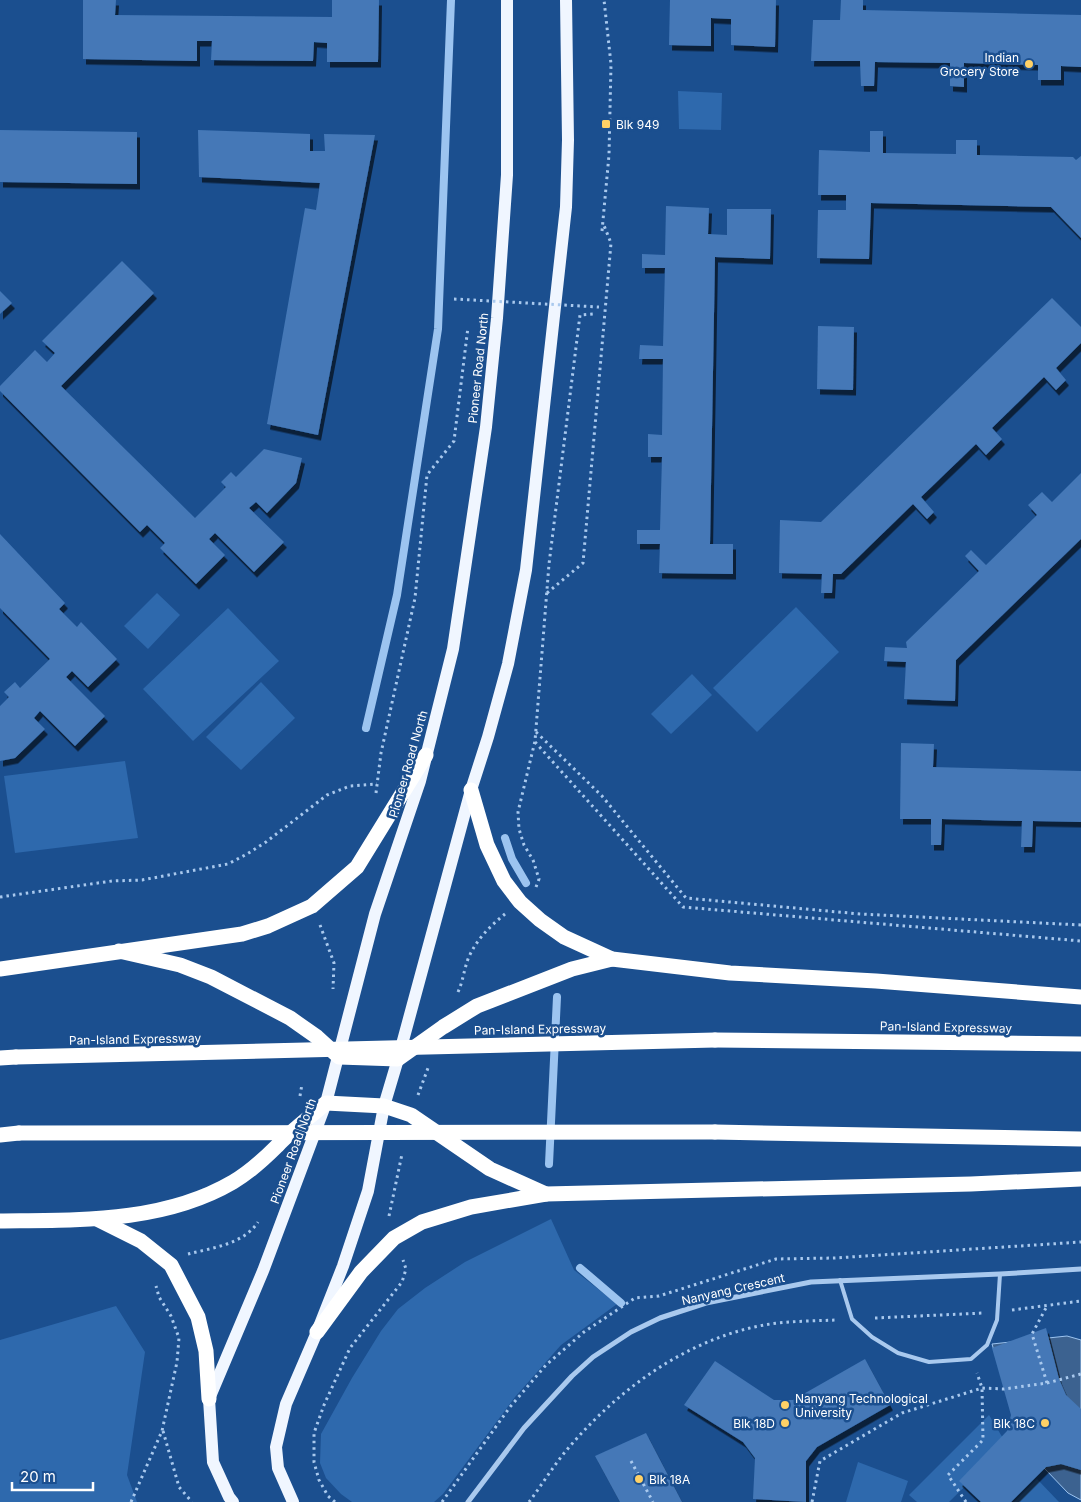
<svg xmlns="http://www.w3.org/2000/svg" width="1081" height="1502" font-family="Inter,sans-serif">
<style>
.green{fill:#2e69ad}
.water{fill:#3c6290;stroke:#9cc4f0}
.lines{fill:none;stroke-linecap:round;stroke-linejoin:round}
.stream{stroke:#9cc4f0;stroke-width:8}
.building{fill:#4478b7;filter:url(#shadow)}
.path{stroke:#a9c9ee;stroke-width:3;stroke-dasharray:2.5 4;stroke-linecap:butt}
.lane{stroke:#a9c9ee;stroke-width:4}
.street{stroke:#a9c9ee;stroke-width:5}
.primary{stroke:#f0f6ff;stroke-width:12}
.highway{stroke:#fff;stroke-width:15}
.path-bridge{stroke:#a9c9ee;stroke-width:3;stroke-dasharray:2.5 4;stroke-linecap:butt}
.highway-bridge{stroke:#fff;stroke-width:15}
.poi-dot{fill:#ffd166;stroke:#1b4f8f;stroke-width:2}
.labels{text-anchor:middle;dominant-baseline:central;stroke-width:5;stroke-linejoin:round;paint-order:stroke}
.poi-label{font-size:12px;fill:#fff;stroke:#1b4f8f;text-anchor:end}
.street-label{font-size:12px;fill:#fff;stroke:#1b4f8f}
</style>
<defs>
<filter id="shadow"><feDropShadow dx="3" dy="5.5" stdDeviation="0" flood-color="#0009"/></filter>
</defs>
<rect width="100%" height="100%" fill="#1b4f8f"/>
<!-- green -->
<g class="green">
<path d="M678,91L722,93L721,130L679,129Z"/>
<path d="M157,593L180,615L148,649L124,626Z"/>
<path d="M796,607L839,652L757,732L713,688Z"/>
<path d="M228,608L279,661L193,741L143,689Z"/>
<path d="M692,674L712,695L671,734L651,714Z"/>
<path d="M261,682L295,718L241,770L206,737Z"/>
<path d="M125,761L138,838L15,853L4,776Z"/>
<path d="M551,1219L574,1270L617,1304L561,1345L515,1397L443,1494L434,1502H352L341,1494L326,1478L320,1463L321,1434L352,1378L381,1331L398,1309L425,1288L465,1262Z"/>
<path d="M116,1306L145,1352L127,1475L137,1502H0V1340Z"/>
<path d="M989,1415L1007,1445L949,1502H917L909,1495Z"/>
<path d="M858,1462L908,1481L901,1502H846Z"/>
<path d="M1037,1479L1059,1502H1014Z"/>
</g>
<!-- water -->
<path class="water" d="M1067,1336L1081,1340V1500L1068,1493L1022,1445L992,1344Z"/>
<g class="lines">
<!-- stream -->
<g class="stream">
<path d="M366,728L397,595L438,329L451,0"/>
<path d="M505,838L512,859L526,883"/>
<path d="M549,1164L557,997"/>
<path d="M580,1268L621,1303"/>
</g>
</g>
<!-- building -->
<g class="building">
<path d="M83,0H116L115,15L332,17V0H379L378,62H327V43L314,42L313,61L211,60L212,41H197V61L83,59Z"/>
<path d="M670,0H776L775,47L731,45V19L711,18V46L669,45Z"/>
<path d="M841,0H863V10L1081,15V67L1061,66V80H1038V65L964,63V87L950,86V63L875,62L874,86H861L860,61H811L813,20H840Z"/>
<path d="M0,130L137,132V184L0,182Z"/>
<path d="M198,130L310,134V151H325L324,134L375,135L318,435L267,424L305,208L316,210L320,183L199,177Z"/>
<path d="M870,131H883V153L956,154V140H977V155L1073,157L1076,160L1081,156V238L1051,207L871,203L869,259L817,258L818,210H846V195H818L819,150L870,152Z"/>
<path d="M666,206L709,208L708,234L727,235V209H771L770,259L715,257L710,544H733V574L659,573L660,544H637V530H660L662,457H648V434L662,435L663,359H639L640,345L663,346L665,268H642V254L665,255Z"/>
<path d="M122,261L154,293L61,386L195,518L226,487L221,482L231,472L236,477L264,449L302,458L296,483L267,513L256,502L249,508L284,542L254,572L215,533L209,539L225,555L196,584L160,548L165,543L147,525L140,532L0,391V386L35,350L47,362L55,353L42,341Z"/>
<path d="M0,291L12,303L0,314Z"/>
<path d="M1052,298L1081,327V343L1056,368L1066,380L1056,390L1044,377L992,428L1002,439L986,455L976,444L921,497L934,512L927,519L913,504L841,574H833L832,593H821L822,574L779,573L780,520L821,522Z"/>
<path d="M818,326L854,327L853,390L817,389Z"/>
<path d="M1081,473V539L956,660L955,701L904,699L906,662L884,661L885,647L907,648L906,642L979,571L965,556L971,550L986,565L1037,515L1028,505L1042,492L1052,502Z"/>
<path d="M0,534L65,603L59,609L77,627L81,622L117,659L88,687L72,671L66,677L105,716L75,746L40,711L34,718L45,729L15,758L0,761V706L9,697L4,692L15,682L20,688L50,659L0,608Z"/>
<path d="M901,743L934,744L933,767L1081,771V822L1033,821L1032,847H1021L1022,821L942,819L941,845H931V819H900Z"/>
<path d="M1046,1328L1059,1379L1066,1395L1081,1409V1470L1061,1464L1046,1467L1011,1502H981L959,1481L1007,1431L1011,1415L992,1348Z"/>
<path d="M865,1359L890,1405L817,1447L806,1461V1502L753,1499L755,1458L743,1442L684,1405L715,1361L774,1400H793Z"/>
<path d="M646,1433L682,1502H620L595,1456Z"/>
</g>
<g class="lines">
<!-- path -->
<g class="path">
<path d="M602,231L609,155L611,64L604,0"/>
<path d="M547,593L583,563L611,243L603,223"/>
<path d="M536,732L602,796L686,898L860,914L1081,925"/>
<path d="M535,742L683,907L1081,941"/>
<path d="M376,793L381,753L415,598L427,475L454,441L468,327"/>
<path d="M536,887L539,879L533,860L524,845L519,829L518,812L535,741L549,564L580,315L593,314"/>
<path d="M0,897L112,881L142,880L228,864L247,854L266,842L327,795L350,786L377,784"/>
<path d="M320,925L334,963L333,989"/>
<path d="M458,992C463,981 464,970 468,959C476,940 489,927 505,914"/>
<path d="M418,1095L428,1068"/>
<path d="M300,1096L302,1084"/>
<path d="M389,1216L402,1154"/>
<path d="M188,1254C212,1248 244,1244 258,1222"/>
<path d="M1012,1310L1081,1301"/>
<path d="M875,1318L984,1313"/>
<path d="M1047,1383L1032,1334L1047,1306"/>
<path d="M163,1431L179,1487L192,1502"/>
<path d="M631,1461L653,1502"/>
<path d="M131,1502L162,1431L177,1362L179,1338L171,1316L159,1297L156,1286"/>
<path d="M335,1502L328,1496L319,1480L314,1462V1433L324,1405L350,1348L402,1282L406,1269L403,1260"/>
<path d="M442,1502L510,1407L546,1365L584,1332L635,1298L659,1296L776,1259L835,1258L1081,1242"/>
<path d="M529,1502C541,1486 552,1468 565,1452C616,1391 684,1340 764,1325C787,1321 813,1321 836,1320"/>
<path d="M812,1502L820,1461L902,1413L982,1388L1004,1389L1047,1383L1081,1374"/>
<path d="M966,1502L948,1475L983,1440L982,1388L977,1373"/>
</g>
<!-- lane -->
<path class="lane" d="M840,1280L852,1319L872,1337L898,1353L929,1362L971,1359L987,1345L997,1320L1000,1274"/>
<!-- street -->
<path class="street" d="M468,1502L524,1428L572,1376L593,1357L631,1332L660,1318L706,1303L811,1282L1000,1274L1081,1269"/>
<!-- primary -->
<g class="primary">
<path d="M233,1502L229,1497L213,1462L209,1399L263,1271L326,1103L375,914L420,781L453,649L486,427L497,318L507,175V0"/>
<path d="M293,1502L278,1468L276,1447L286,1404L317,1332L343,1266L368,1191L384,1106L398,1059L471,790L488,737L508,664L526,570L566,207L568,140L566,0"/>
</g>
<!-- highway -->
<g class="highway">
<path d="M471,790L487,845L504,881L520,902L540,920L564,937L612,959L730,973L876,981L1081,997"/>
<path d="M119,951L180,965L211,977L290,1018L317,1037L339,1057L398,1059L443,1027L477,1006L572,969L612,959"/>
<path d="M0,969L242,934L268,926L312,906L357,867L426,755"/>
<path d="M715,1040L1081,1044"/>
<path d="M0,1058L16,1057"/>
<path d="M715,1132L1081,1139"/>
<path d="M0,1135L19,1133"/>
<path d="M97,1219L141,1241L171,1265L198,1317L206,1351L209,1399"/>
<path d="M0,1221C78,1220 163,1223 233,1182C250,1172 264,1159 277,1146C292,1130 310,1117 326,1103L384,1106L411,1115L490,1169L546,1194"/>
<path d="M317,1332L361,1272L394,1238L422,1222L471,1207L546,1194L971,1184L1081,1179"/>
</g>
<!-- path-bridge -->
<path class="path-bridge" d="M454,299L599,307"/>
<!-- highway-bridge -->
<g class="highway-bridge">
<path d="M16,1057L715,1040"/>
<path d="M19,1133L715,1132"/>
</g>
</g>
<!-- markers -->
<g class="poi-dot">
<circle cx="1029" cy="64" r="5"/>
<rect x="601" y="119" width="10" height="10" rx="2.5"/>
<circle cx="785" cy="1405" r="5"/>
<circle cx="785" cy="1423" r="5"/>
<circle cx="1045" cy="1423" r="5"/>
<circle cx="639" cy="1479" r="5"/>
</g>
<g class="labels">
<!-- poi labels -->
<g class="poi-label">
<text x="1019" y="57">Indian<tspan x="1019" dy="14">Grocery Store</tspan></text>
<text x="616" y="124" text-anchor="start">Blk 949</text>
<text x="795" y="1398" text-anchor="start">Nanyang Technological<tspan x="795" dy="14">University</tspan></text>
<text x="775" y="1423">Blk 18D</text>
<text x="1035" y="1423">Blk 18C</text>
<text x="649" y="1479" text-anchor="start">Blk 18A</text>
</g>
<!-- street labels -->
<g class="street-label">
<text transform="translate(478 368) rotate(-84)">Pioneer Road North</text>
<text transform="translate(408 764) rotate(-74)">Pioneer Road North</text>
<text transform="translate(946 1027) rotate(1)">Pan-Island Expressway</text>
<text transform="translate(540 1029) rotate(-1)">Pan-Island Expressway</text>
<text transform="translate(135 1039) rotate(-1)">Pan-Island Expressway</text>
<text transform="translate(293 1151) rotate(-70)">Pioneer Road North</text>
<text transform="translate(733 1289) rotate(-13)">Nanyang Crescent</text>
</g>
</g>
<!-- scale -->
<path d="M12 1482v8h81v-8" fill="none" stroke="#ffffff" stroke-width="2.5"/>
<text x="20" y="1482" font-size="15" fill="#ffffff" stroke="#1b4f8f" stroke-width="4" paint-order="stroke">20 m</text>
</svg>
